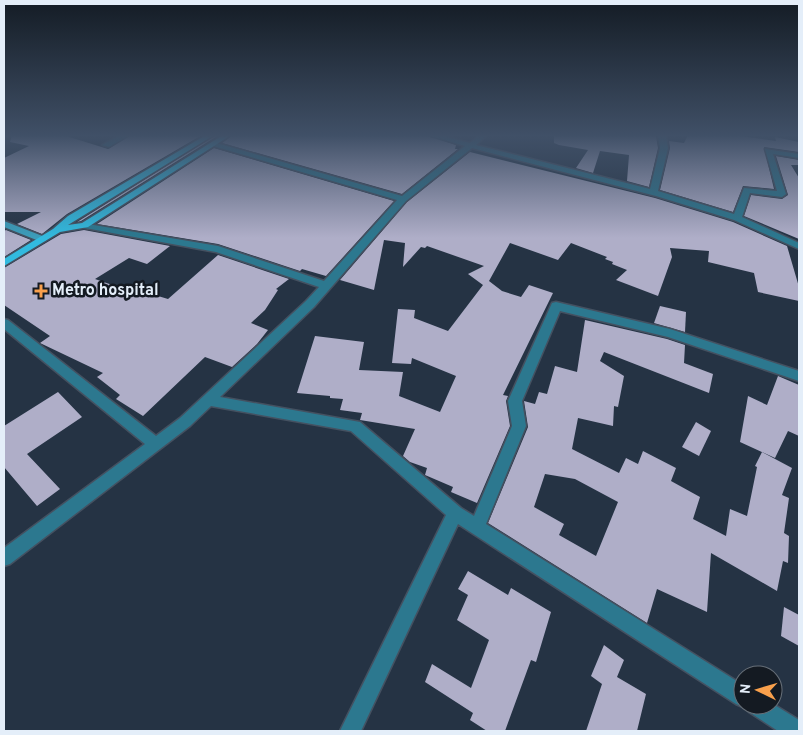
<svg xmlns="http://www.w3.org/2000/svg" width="803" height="735" font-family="Overpass,sans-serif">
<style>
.building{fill:#afaec8;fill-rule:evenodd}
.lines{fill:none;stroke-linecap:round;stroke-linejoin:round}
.street-casing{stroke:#445161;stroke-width:3}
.secondary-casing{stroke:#445161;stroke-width:3}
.primary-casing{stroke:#445161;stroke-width:3}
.street{fill:#2c788f;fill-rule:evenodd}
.secondary{fill:#3c9dba;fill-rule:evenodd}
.primary{fill:#32badf;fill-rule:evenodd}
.poi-dot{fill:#f9a04c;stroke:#141a22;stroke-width:2}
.labels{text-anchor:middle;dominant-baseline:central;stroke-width:5;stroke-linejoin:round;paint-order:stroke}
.poi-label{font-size:16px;font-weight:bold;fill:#e4eef9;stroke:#141a22;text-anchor:start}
</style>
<rect width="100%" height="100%" fill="#253344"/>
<!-- building -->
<g class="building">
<path d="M12,135H63L108,149L131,135H202L67,214L42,234L17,224L41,212H4V158L29,146L10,142Z"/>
<path d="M216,135H219L81,221L77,222Z"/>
<path d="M233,135H426L456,145L455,149H458L402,194L222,143Z"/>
<path d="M554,135L656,136L658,148L649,187L627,181L629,155L600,151L593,173L576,168L588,150L559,145L554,143Z"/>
<path d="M688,135H732L776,141L775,137L799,142V152L764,147L774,189L743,186L733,212L660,190L670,148L669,141L684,143Z"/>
<path d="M214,148L394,201L326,276L302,269L300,271L218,244L97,224Z"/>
<path d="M470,152L655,198L733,222L787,246L799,287V301L758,292L754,273L708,262L709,251L670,248L672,257L658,296L616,280L627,270L612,264L613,262L605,259L607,257L571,243L558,260L510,243L489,281L502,291L521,297L529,285L553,293L503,395L508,396L506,401L510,426L477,503L451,492L453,487L425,475L427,468L410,462L403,456L415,429L360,420L362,413L340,410L343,399L330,398V396L297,393L315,336L364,342L359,370L403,372L399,396L440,412L456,376L412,358L411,364L392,363L398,309L415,310L414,318L448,331L483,285L468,274L484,266L427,246L425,248L421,247L403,267L405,243L384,240L374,290L340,280L407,202Z"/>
<path d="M776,156L799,160V165H791L799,178V239L744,216L751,195L782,199L788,195Z"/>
<path d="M6,230L31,240L4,257V231Z"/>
<path d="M84,230L170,246L147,264L129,258L95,279L144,296L148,293L168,299L218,255L289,279L276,289L278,290L265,310L251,323L268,330L257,344L232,367L205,357L143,416L116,399L120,395L97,377L103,373L40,343L50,336L4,305V268L61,234Z"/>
<path d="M660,306L686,312L685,332L654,323Z"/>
<path d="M585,320L667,339L685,345L684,363L713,374L709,393L604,352L600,361L624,376L618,407L614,406L613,426L578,418L572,449L619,473L626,458L638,464L643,451L676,468L671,481L700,497L693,519L726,536L730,509L747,516L757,467L755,466L762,452L792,468L782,495L789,498L784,533L789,536L788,563L783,561L777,591L711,553L707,612L657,589L647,623L488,523L528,427L524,401L535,404L539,392L547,394L555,366L577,372ZM545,474L575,479L618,502L596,556L559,535L564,524L534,507Z"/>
<path d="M778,376L799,385V436L788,431L775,458L740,442L748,396L767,405Z"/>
<path d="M58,392L82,417L27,454L60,489L37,506L4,467V426Z"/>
<path d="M696,422L711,431L699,456L682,447Z"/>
<path d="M468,571L508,595L511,588L551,612L536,662L531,660L505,731H487L470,720L473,713L425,682L432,664L471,688L489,640L457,620L468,595L458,589Z"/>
<path d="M784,607L799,615V646L781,636Z"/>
<path d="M604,645L624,660L617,677L646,694L637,731H586L602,684L591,676Z"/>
</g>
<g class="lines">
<defs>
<g id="street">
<path d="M4,135H10L4,138Z"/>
<path d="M120,135H129L109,147L102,145Z"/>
<path d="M428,135H440L470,143L479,135H487L476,145L650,189L660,148L658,135H666L668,148L658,191L734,214L744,188L777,191L765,149L799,154V158L773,154L786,194L782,197L750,193L742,217L799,243V249L734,220L656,196L472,148L406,201L314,307L220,397L360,422L461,508L474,516L512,426L508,401L552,303L556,302L670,329L799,371V381L668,337L560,311L522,401L526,426L486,524L743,685V705L773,704L799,720V731H778L749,712L746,706L743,707L736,704L458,524L361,731H340L446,515L351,431L211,406L190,426L10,564L4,566V548L145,444L4,329V319L8,320L156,436L180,418L306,301L319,287L216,252L85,228L82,227V223L218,246L324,281L397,200L213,146V142L402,196L465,146Z"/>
</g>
<path id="secondary" d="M4,221L45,237L47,239L45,241H39L4,227Z"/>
<path id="primary" d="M206,135H214L68,225L82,223L223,135H231L88,227L60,232L4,266V259L53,229L68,216Z"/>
</defs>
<!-- street casing -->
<use href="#street" class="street-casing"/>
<!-- secondary casing -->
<use href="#secondary" class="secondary-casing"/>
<!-- primary casing -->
<use href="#primary" class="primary-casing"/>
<!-- street -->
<use href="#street" class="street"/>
<!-- secondary -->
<use href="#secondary" class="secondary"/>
<!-- primary -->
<use href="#primary" class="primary"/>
</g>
<!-- sky -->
<linearGradient id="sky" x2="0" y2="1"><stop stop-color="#141c25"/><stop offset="0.57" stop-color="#405067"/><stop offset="1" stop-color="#405067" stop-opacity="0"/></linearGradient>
<rect width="803" height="238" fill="url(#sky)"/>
<!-- markers -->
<path class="poi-dot" d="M38.5 283.5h5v5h5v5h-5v5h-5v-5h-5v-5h5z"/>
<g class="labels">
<!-- poi labels -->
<g class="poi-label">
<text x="52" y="291">Metro hospital</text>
</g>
</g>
<!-- border -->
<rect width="803" height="735" fill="none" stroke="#e4eef9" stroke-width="10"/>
<!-- north arrow -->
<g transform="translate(758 690) rotate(275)"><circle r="24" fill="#141a22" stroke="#676f78"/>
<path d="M0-4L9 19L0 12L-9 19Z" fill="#f9a04c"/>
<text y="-8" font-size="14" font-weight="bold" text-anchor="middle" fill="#e4eef9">N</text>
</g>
</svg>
